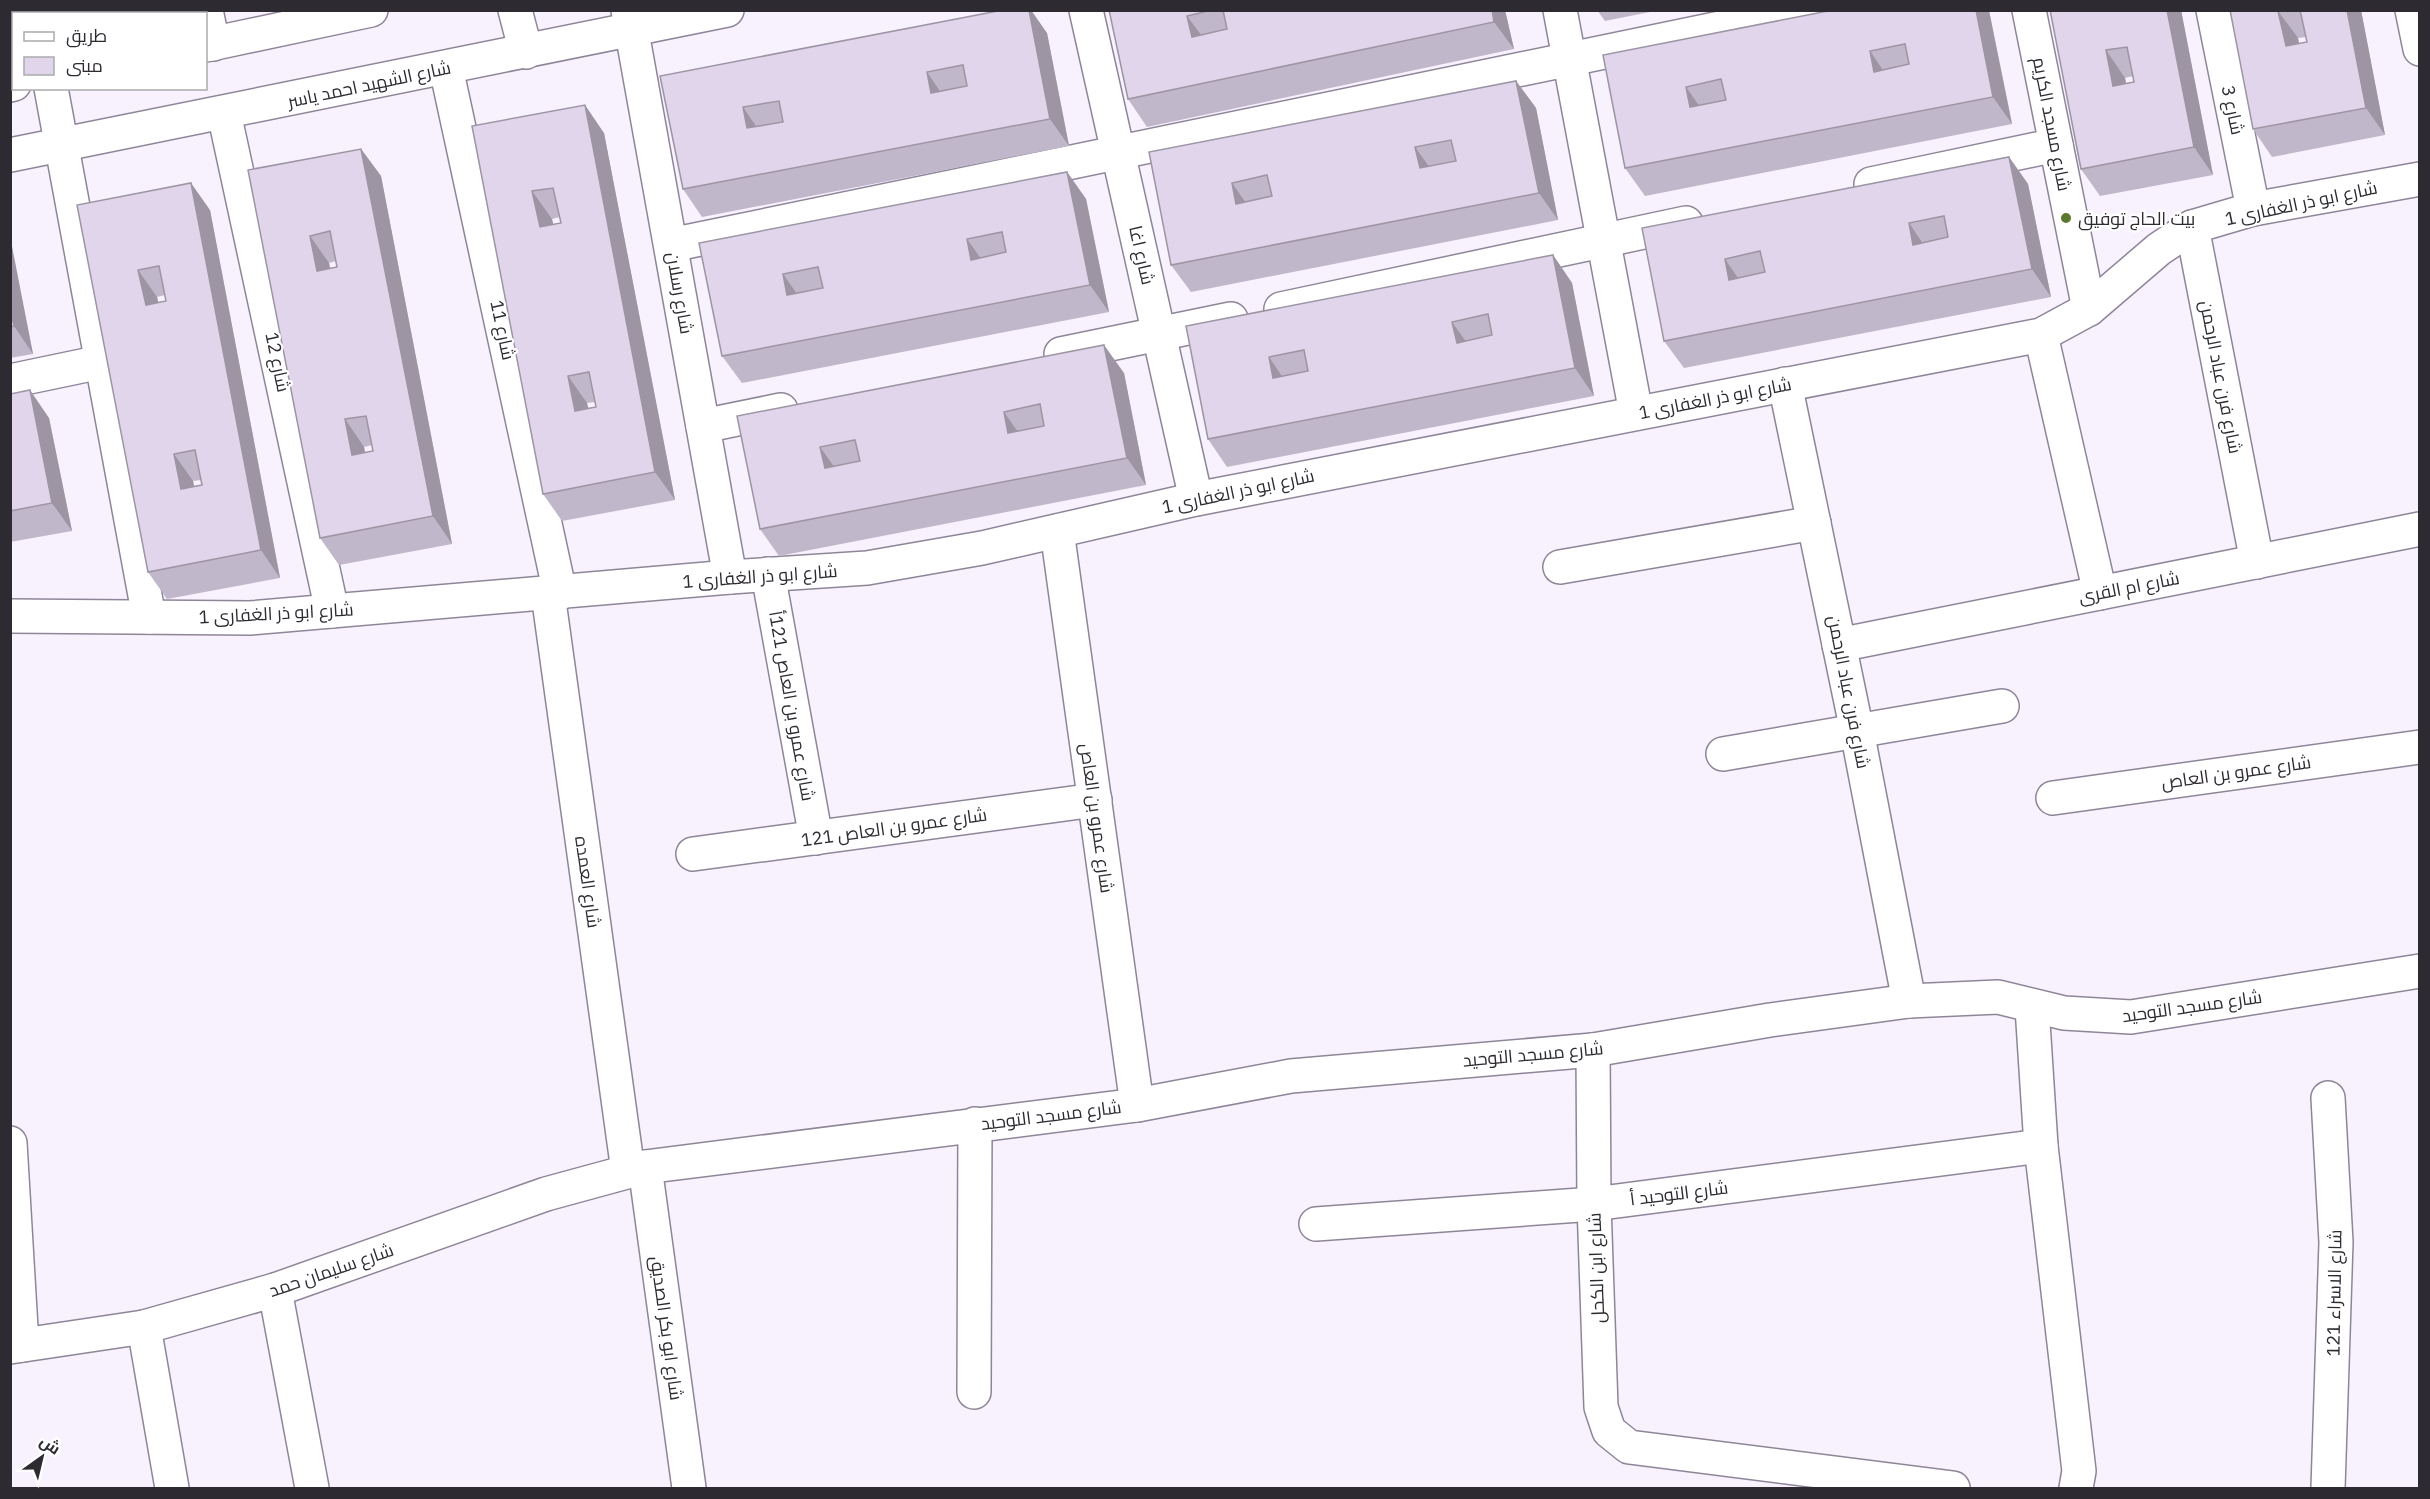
<svg xmlns="http://www.w3.org/2000/svg" width="2430" height="1499" font-family="'IBM Plex Sans',Cairo,sans-serif">
<style>
.lines{fill:none;stroke-linecap:round;stroke-linejoin:round}
.minor-casing{stroke:#8f8599;stroke-width:36}
.minor{stroke:#fff;stroke-width:33}
.wall{fill:#c1b7ca;fill-rule:evenodd}
.shaded-wall{fill:#9d95a4}
.building{fill:#e0d5eb;stroke:#9d95a4;stroke-width:1.5;fill-rule:evenodd}
.poi-dot{fill:#5a782e;stroke:#fff;stroke-width:2}
.labels{text-anchor:middle;dominant-baseline:central;stroke-width:4.5;stroke-linejoin:round;paint-order:stroke}
.street-label{font-size:18px;fill:#2e2a32;stroke:#fff}
.poi-label{font-size:18px;fill:#2e2a32;stroke:#fff;text-anchor:start}
</style>
<rect width="100%" height="100%" fill="#f8f1fe"/>
<g class="lines">
<defs>
<g id="minor">
<path d="M15,10V14"/>
<path d="M206,10L213,44"/>
<path d="M515,10L526,52"/>
<path d="M628,10L730,577"/>
<path d="M1086,10L1196,499"/>
<path d="M1560,10L1636,413"/>
<path d="M2029,10L2089,309"/>
<path d="M2213,10L2253,209"/>
<path d="M2412,10L2420,49"/>
<path d="M206,45L371,10"/>
<path d="M446,68L560,593"/>
<path d="M10,85L14,84"/>
<path d="M51,88L149,617"/>
<path d="M224,113L332,611"/>
<path d="M10,155L727,10"/>
<path d="M1871,184L2056,145"/>
<path d="M2192,227L2257,562"/>
<path d="M671,245L1807,10"/>
<path d="M1281,309L1686,223"/>
<path d="M2041,335L2100,593"/>
<path d="M1061,354L1231,319"/>
<path d="M10,381L101,362"/>
<path d="M1785,384L1857,731L1909,1001"/>
<path d="M703,426L781,410"/>
<path d="M1057,531L1137,1105"/>
<path d="M1560,567L1814,523"/>
<path d="M768,574L816,838"/>
<path d="M548,594L628,1171"/>
<path d="M10,616L250,618L730,577L867,568L982,548L1196,499L2041,335L2089,309L2159,249L2192,227L2253,209L2420,179"/>
<path d="M1839,645L2420,529"/>
<path d="M1723,754L2002,706"/>
<path d="M2053,798L2420,747"/>
<path d="M693,854L1095,800"/>
<path d="M2032,1007L2041,1146L2079,1471L2076,1488"/>
<path d="M1593,1050L1594,1204L1601,1407L1609,1431L1629,1447L1953,1488"/>
<path d="M10,1143L22,1345"/>
<path d="M645,1167L689,1488"/>
<path d="M1316,1224L1594,1204L2041,1146"/>
<path d="M275,1290L312,1488"/>
<path d="M144,1327L172,1488"/>
<path d="M10,1347L144,1327L275,1290L546,1194L645,1167L1137,1105L1291,1076L1593,1050L1770,1020L1909,1001L1998,997L2064,1013L2131,1017L2420,971"/>
<path d="M974,1392L975,1124"/>
<path d="M2328,1488L2336,1242L2328,1098"/>
</g>
</defs>
<!-- minor casing -->
<use href="#minor" class="minor-casing"/>
<!-- minor -->
<use href="#minor" class="minor"/>
</g>
<!-- wall -->
<g class="wall">
<path d="M32,10H163V14H33Z"/>
<path d="M1109,10H1505L1514,49L1147,127L1128,99Z"/>
<path d="M1597,10H1660L1605,21Z"/>
<path d="M1833,10H1989L2012,124L1645,196L1625,168L1603,55Z"/>
<path d="M2050,10H2181L2213,175L2100,196L2081,169ZM2133,76L2134,82L2126,84L2125,78Z"/>
<path d="M2230,10H2361L2385,135L2272,157L2253,129ZM2306,37L2307,42L2299,44L2298,38Z"/>
<path d="M1047,33L1069,146L702,217L683,189L660,76Z"/>
<path d="M1516,81L1536,108L1558,220L1191,292L1171,265L1149,152Z"/>
<path d="M472,126L604,133L675,500L562,521L543,494ZM560,217L561,223L553,224L552,219ZM595,402L596,407L588,408L587,403Z"/>
<path d="M361,149L381,176L452,544L339,565L320,538L248,170ZM336,261L337,267L330,268L329,263ZM372,445L373,451L365,453L364,447Z"/>
<path d="M2009,157L2028,184L2051,297L1684,368L1664,341L1642,228Z"/>
<path d="M1067,172L1086,199L1109,312L742,383L722,356L699,243Z"/>
<path d="M77,205L210,210L280,578L167,599L148,572ZM165,295L166,301L158,302L157,297ZM201,480L202,485L194,486L193,481Z"/>
<path d="M10,241L33,354L10,358Z"/>
<path d="M1553,255L1572,283L1594,396L1227,467L1208,439L1186,326Z"/>
<path d="M1124,373L1146,485L779,556L760,529L737,416Z"/>
<path d="M10,394L49,418L72,531L10,542Z"/>
</g>
<!-- shaded-wall -->
<g class="shaded-wall">
<path d="M1029,10H1031L1047,33L1069,146L1050,119Z"/>
<path d="M1492,10H1505L1514,49L1494,22Z"/>
<path d="M1976,10L1989,11L2012,124L1993,97Z"/>
<path d="M2167,10H2181L2213,175L2194,147Z"/>
<path d="M2347,10H2361L2385,135L2366,108Z"/>
<path d="M2278,11L2298,38L2305,73L2286,46Z"/>
<path d="M1187,16L1207,43L1192,37Z"/>
<path d="M2106,50L2125,78L2132,113L2113,86Z"/>
<path d="M1870,51L1889,79L1874,72Z"/>
<path d="M927,72L946,100L931,93Z"/>
<path d="M1516,81L1536,108L1558,220L1539,193Z"/>
<path d="M1686,87L1705,114L1690,107Z"/>
<path d="M585,105L604,133L675,500L655,472Z"/>
<path d="M743,107L762,135L747,128Z"/>
<path d="M1415,147L1435,175L1420,168Z"/>
<path d="M361,149L381,176L452,544L433,516Z"/>
<path d="M2009,157L2028,184L2051,297L2032,269Z"/>
<path d="M1067,172L1086,199L1109,312L1090,285Z"/>
<path d="M191,183L210,210L280,578L261,550Z"/>
<path d="M1232,183L1251,210L1236,204Z"/>
<path d="M532,191L552,219L560,254L540,227Z"/>
<path d="M1909,223L1928,251L1913,245Z"/>
<path d="M310,236L329,263L336,298L317,271Z"/>
<path d="M967,239L986,266L971,260Z"/>
<path d="M11,241L33,354L14,326L10,309Z"/>
<path d="M1553,255L1572,283L1594,396L1575,368Z"/>
<path d="M1725,259L1744,287L1729,280Z"/>
<path d="M138,270L157,297L165,332L146,305Z"/>
<path d="M783,274L802,301L787,295Z"/>
<path d="M1452,322L1472,350L1457,343Z"/>
<path d="M1104,345L1124,373L1146,485L1127,458Z"/>
<path d="M1269,357L1288,385L1273,378Z"/>
<path d="M568,376L587,403L595,438L575,411Z"/>
<path d="M30,390L49,418L72,531L52,503Z"/>
<path d="M1004,412L1023,439L1008,433Z"/>
<path d="M345,419L364,447L371,482L352,455Z"/>
<path d="M820,447L840,475L825,468Z"/>
<path d="M174,454L193,481L200,516L181,489Z"/>
</g>
<!-- building -->
<g class="building">
<path d="M1003,10H1029L1050,119L683,189L660,76ZM963,65L967,86L931,93L927,72ZM779,101L783,122L747,128L743,107Z"/>
<path d="M1109,10H1212L1187,16L1192,37L1227,29L1223,10H1492L1494,22L1128,99Z"/>
<path d="M1833,10H1976L1993,97L1625,168L1603,55ZM1905,44L1909,64L1874,72L1870,51ZM1721,79L1726,100L1690,107L1686,87Z"/>
<path d="M2050,10H2167L2194,147L2081,169ZM2127,47L2134,82L2113,86L2106,50Z"/>
<path d="M2230,10H2281L2278,11L2286,46L2307,42L2300,10H2347L2366,108L2253,129Z"/>
<path d="M1516,81L1539,193L1171,265L1149,152ZM1451,140L1456,161L1420,168L1415,147ZM1267,175L1272,196L1236,204L1232,183Z"/>
<path d="M585,105L655,472L543,494L472,126ZM553,188L561,223L540,227L532,191ZM589,372L596,407L575,411L568,376Z"/>
<path d="M361,149L433,516L320,538L248,170ZM330,231L337,267L317,271L310,236ZM366,416L373,451L352,455L345,419Z"/>
<path d="M2009,157L2032,269L1664,341L1642,228ZM1944,216L1948,237L1913,245L1909,223ZM1760,251L1765,272L1729,280L1725,259Z"/>
<path d="M1067,172L1090,285L722,356L699,243ZM1002,232L1006,252L971,260L967,239ZM818,267L823,288L787,295L783,274Z"/>
<path d="M191,183L261,550L148,572L77,205ZM159,266L166,301L146,305L138,270ZM195,450L202,485L181,489L174,454Z"/>
<path d="M1553,255L1575,368L1208,439L1186,326ZM1488,314L1492,335L1457,343L1452,322ZM1304,350L1308,371L1273,378L1269,357Z"/>
<path d="M10,309L14,326L10,327Z"/>
<path d="M1104,345L1127,458L760,529L737,416ZM1040,404L1044,426L1008,433L1004,412ZM855,440L860,461L825,468L820,447Z"/>
<path d="M30,390L52,503L10,511V394Z"/>
</g>
<!-- markers -->
<circle class="poi-dot" cx="2066" cy="218" r="6"/>
<g class="labels">
<!-- street labels -->
<g class="street-label">
<text transform="translate(369 84) rotate(-12)">شارع الشهيد احمد ياسر</text>
<text transform="translate(2233 110) rotate(78)">شارع 3</text>
<text transform="translate(2052 124) rotate(79)">شارع مسجد الكريم</text>
<text transform="translate(2301 203) rotate(-12)">شارع ابو ذر الغفارى 1</text>
<text transform="translate(1142 255) rotate(77)">شارع اغا</text>
<text transform="translate(680 293) rotate(80)">شارع رسلان</text>
<text transform="translate(503 330) rotate(78)">شارع 11</text>
<text transform="translate(278 362) rotate(78)">شارع 12</text>
<text transform="translate(2221 377) rotate(79)">شارع فرن عباد الرحمن</text>
<text transform="translate(1715 398) rotate(-11)">شارع ابو ذر الغفارى 1</text>
<text transform="translate(1238 491) rotate(-12)">شارع ابو ذر الغفارى 1</text>
<text transform="translate(760 576) rotate(-4)">شارع ابو ذر الغفارى 1</text>
<text transform="translate(2129 587) rotate(-11)">شارع ام القرى</text>
<text transform="translate(276 613) rotate(-3)">شارع ابو ذر الغفارى 1</text>
<text transform="translate(1849 692) rotate(79)">شارع فرن عباد الرحمن</text>
<text transform="translate(792 706) rotate(80)">شارع عمرو بن العاص 121أ</text>
<text transform="translate(2236 772) rotate(-8)">شارع عمرو بن العاص</text>
<text transform="translate(1097 818) rotate(82)">شارع عمرو بن العاص</text>
<text transform="translate(894 827) rotate(-8)">شارع عمرو بن العاص 121</text>
<text transform="translate(588 882) rotate(82)">شارع العمده</text>
<text transform="translate(2192 1006) rotate(-8)">شارع مسجد التوحيد</text>
<text transform="translate(1533 1054) rotate(-5)">شارع مسجد التوحيد</text>
<text transform="translate(1051 1115) rotate(-7)">شارع مسجد التوحيد</text>
<text transform="translate(1679 1193) rotate(-7)">شارع التوحيد أ</text>
<text transform="translate(1596 1268) rotate(-92)">شارع ابن الكحل</text>
<text transform="translate(331 1270) rotate(-19)">شارع سليمان حمد</text>
<text transform="translate(2334 1293) rotate(-89)">شارع الاسراء 121</text>
<text transform="translate(667 1328) rotate(82)">شارع ابو بكر الصديق</text>
</g>
<!-- poi labels -->
<g class="poi-label">
<text x="2078" y="218">بيت الحاج توفيق</text>
</g>
</g>
<!-- border -->
<rect width="2430" height="1499" fill="none" stroke="#2e2a32" stroke-width="24"/>
<!-- legend -->
<rect x="12" y="12" width="195" height="78" fill="#ffffff" stroke="#abaaad" stroke-width="1.5"/>
<rect x="24" y="32" width="30" height="9" fill="#ffffff" stroke="#abaaad" stroke-width="1.5"/>
<text x="66" y="42" font-size="18" fill="#2e2a32">طريق</text>
<rect x="24" y="57" width="30" height="18" fill="#e0d5eb" stroke="#abaaad" stroke-width="1.5"/>
<text x="66" y="72" font-size="18" fill="#2e2a32">مبنى</text>
<!-- north arrow -->
<g transform="translate(42 1457) rotate(34)" stroke="#ffffff" stroke-width="4.5" paint-order="stroke">
<path d="M0-4.5L10 22L0 15L-10 22Z" fill="#2e2a32"/>
<text y="-9" font-size="16" font-weight="bold" text-anchor="middle" fill="#2e2a32">ش</text>
</g>
</svg>
